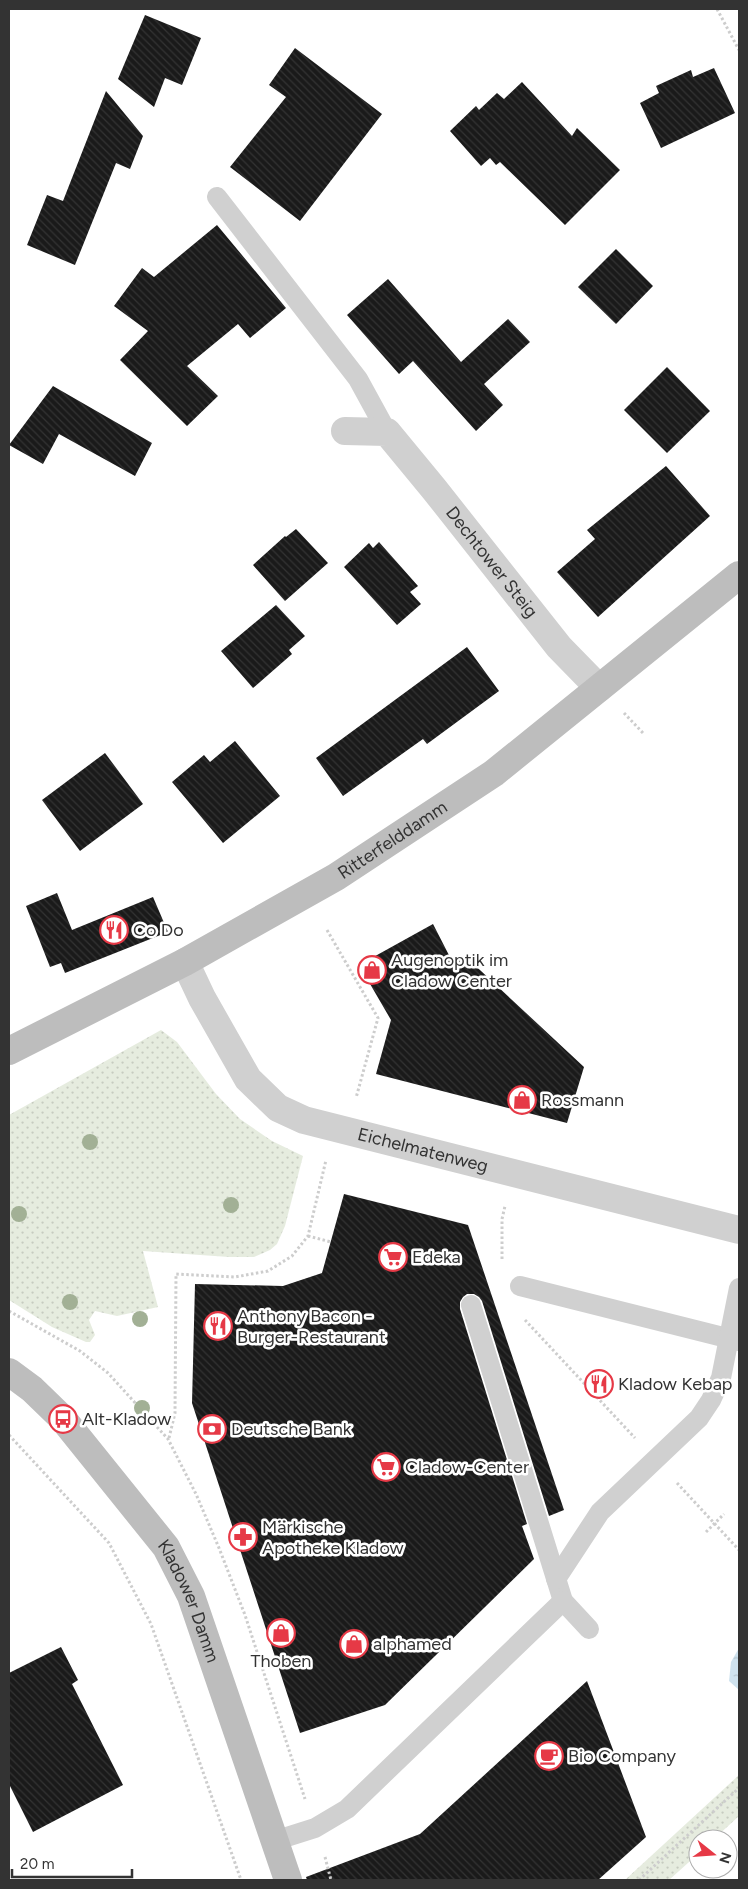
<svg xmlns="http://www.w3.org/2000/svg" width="748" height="1889" font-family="Figtree,sans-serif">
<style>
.park{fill:url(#park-dots)}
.water{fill:url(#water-ripples)}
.building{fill:url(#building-back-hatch)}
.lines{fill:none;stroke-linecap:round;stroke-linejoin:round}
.path{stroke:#cdcdcd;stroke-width:3;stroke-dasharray:2.5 2.5;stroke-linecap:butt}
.lane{stroke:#d0d0d0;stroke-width:20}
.street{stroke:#d0d0d0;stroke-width:28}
.secondary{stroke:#bdbdbd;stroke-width:28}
.tree{fill:#a2b095}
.labels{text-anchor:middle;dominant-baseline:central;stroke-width:5;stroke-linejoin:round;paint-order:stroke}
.street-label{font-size:18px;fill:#333;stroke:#fff}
.poi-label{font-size:18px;fill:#333;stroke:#fff;text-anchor:start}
</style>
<defs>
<pattern id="park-dots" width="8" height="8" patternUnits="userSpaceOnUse" patternTransform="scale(1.25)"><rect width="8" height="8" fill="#e6ecdf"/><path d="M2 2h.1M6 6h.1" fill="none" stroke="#c6cbc0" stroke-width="1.8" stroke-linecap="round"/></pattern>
<pattern id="water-ripples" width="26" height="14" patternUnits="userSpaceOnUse" patternTransform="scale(1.25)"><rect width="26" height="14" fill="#cfe2ee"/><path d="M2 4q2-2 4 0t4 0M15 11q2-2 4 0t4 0" fill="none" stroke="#b2c2cd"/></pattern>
<pattern id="building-back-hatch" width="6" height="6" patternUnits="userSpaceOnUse" patternTransform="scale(1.25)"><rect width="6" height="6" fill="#1a1a1a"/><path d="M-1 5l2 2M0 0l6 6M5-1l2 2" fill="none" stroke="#333"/></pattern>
</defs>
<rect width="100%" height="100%" fill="#fff"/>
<!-- park -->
<g class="park">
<path d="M161,1030L177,1042L216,1094L240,1119L272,1141L303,1156L285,1226L277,1244L270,1250L254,1257H229L143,1251L158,1307L117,1316L95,1311L89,1320L95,1335L90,1342H86L52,1327L9,1300V1115Z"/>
<path d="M739,1775V1816L714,1839H698V1854L669,1880H625Z"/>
</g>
<!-- water -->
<path class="water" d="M739,1648V1690L729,1681L731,1662Z"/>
<!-- building -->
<g class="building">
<path d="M145,15L201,38L182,85L165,78L154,107L118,79Z"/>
<path d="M295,48L382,114L300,221L230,167L286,97L269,85Z"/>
<path d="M714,68L735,113L661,148L640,103L659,93L656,86L691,70L693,77Z"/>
<path d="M522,82L572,136L577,128L620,170L565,225L500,162L496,165L490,158L481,166L450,131L476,106L479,110L497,93L504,99Z"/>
<path d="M106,91L143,136L130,169L116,163L75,265L27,245L47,195L63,201Z"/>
<path d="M217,225L286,308L250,338L238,324L187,366L218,396L187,426L120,360L148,331L114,306L142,268L154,277Z"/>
<path d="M616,249L653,286L616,324L578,287Z"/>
<path d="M388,279L461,362L508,319L530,342L484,384L503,405L476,431L413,361L399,374L347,315Z"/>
<path d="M667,367L710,411L667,453L624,410Z"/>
<path d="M53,386L152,443L135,476L59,434L43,464L9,445Z"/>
<path d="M666,466L710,516L598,617L557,572L595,539L587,530Z"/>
<path d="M296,529L328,563L285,601L253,565L285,536L286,537Z"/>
<path d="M379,542L418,586L410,592L421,604L397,625L344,567L369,543L373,548Z"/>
<path d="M276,605L305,636L289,650L292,654L253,688L221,651Z"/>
<path d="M467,647L499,691L427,744L423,739L343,796L316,758Z"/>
<path d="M235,741L280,796L223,843L172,782L204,755L210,762Z"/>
<path d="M105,753L143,804L80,851L42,800Z"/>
<path d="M57,893L72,930L153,897L168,932L65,973L61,963L50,967L26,906Z"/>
<path d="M433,924L453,963L466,957L584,1067L567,1123L376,1074L391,1020L359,965Z"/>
<path d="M344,1194L468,1225L564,1510L549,1516L482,1301L479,1297L474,1294H467L463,1297L460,1302V1309L527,1524L522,1526L534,1559L385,1705L300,1733L192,1403L195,1284L283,1286L322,1273Z"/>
<path d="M61,1647L78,1680L72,1684L123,1785L33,1832L9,1784V1673Z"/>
<path d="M587,1681L646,1837L598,1880H307L306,1877L420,1834Z"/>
</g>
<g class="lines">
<!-- path -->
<g class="path">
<path d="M717,9L739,50"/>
<path d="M624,713L643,733"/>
<path d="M327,930L378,1018L356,1098"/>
<path d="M308,1236L331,1242"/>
<path d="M502,1259V1219L505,1206"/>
<path d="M9,1311L80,1351L108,1373L168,1439L196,1494L219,1548L245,1615L305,1799"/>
<path d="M525,1320L635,1438"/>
<path d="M9,1435L109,1543L151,1624L241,1880"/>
<path d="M169,1438L175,1413L176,1274L235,1277L268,1271L292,1256L308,1236L326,1160"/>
<path d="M677,1483L739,1550"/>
<path d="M706,1532L724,1514"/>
<path d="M325,1857L331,1880"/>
<path d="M639,1880L739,1788"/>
</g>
<!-- lane -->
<g class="lane">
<path d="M217,197L358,379L387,432"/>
<path d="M520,1286L739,1341"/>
<path d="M471,1305L563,1601L589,1629"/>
<path d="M556,1579L600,1512L699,1418L711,1400L721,1378L739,1288"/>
<path d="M274,1841L315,1828L347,1809L563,1601"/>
</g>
<!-- street -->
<g class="street">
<path id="s1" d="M345,431L387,432L434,489L559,647L599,688"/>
<path id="s2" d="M185,962L202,998L248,1079L278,1108L304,1120L739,1230"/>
</g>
<!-- secondary -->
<g class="secondary">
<path id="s3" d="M9,1051L185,962L336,877L494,773L739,575"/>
<path id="s4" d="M9,1372L32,1389L63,1419L166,1547L191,1596L288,1880"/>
</g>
</g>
<!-- trees -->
<g class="tree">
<circle cx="90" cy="1142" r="8"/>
<circle cx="231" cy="1205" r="8"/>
<circle cx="19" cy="1214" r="8"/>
<circle cx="70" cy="1302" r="8"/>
<circle cx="140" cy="1319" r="8"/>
<circle cx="142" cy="1408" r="8"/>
</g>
<!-- icons -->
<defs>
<symbol id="restaurant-ring" viewBox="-11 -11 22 22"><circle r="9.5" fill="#fff" stroke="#e63946" stroke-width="1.5"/><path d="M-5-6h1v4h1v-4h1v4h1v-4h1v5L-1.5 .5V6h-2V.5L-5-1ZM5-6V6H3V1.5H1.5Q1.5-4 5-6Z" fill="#e63946"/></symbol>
<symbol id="shop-ring" viewBox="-11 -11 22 22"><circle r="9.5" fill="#fff" stroke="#e63946" stroke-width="1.5"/><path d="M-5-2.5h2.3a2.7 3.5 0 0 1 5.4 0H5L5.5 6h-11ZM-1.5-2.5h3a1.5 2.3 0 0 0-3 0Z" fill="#e63946"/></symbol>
<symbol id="supermarket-ring" viewBox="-11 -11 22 22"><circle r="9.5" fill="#fff" stroke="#e63946" stroke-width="1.5"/><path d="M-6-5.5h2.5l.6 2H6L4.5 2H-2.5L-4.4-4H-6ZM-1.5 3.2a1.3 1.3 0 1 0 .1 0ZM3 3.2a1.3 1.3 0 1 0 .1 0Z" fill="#e63946"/></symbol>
<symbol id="bus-ring" viewBox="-11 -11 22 22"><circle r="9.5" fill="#fff" stroke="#e63946" stroke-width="1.5"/><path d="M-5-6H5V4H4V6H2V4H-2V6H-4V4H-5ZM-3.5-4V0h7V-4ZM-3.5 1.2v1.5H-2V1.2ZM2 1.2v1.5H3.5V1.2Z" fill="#e63946"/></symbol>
<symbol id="bank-ring" viewBox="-11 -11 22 22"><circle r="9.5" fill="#fff" stroke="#e63946" stroke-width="1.5"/><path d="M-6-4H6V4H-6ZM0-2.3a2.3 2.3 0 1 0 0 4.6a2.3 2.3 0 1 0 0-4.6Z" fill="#e63946"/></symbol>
<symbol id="pharmacy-ring" viewBox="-11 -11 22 22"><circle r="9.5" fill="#fff" stroke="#e63946" stroke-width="1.5"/><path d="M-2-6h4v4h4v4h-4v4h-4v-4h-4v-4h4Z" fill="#e63946"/></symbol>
<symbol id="cafe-ring" viewBox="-11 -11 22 22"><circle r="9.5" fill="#fff" stroke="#e63946" stroke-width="1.5"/><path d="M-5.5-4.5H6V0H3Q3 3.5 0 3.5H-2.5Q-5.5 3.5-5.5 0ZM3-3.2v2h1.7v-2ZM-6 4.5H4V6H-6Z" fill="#e63946"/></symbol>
</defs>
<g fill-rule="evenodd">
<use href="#restaurant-ring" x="98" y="914" width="32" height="32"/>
<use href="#shop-ring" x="356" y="954" width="32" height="32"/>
<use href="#shop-ring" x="506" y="1084" width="32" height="32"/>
<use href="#supermarket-ring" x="377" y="1241" width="32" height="32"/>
<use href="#restaurant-ring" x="202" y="1310" width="32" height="32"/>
<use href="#restaurant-ring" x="583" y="1368" width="32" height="32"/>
<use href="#bus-ring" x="47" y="1403" width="32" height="32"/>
<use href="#bank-ring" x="196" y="1413" width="32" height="32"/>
<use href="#supermarket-ring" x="370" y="1451" width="32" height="32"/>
<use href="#pharmacy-ring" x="227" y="1521" width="32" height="32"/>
<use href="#shop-ring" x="265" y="1617" width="32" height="32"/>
<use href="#shop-ring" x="338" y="1628" width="32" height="32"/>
<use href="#cafe-ring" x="533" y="1740" width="32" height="32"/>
</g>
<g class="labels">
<!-- street labels -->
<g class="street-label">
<text stroke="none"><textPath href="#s1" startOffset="209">Dechtower Steig</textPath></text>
<text stroke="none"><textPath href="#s3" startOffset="438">Ritterfelddamm</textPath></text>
<text stroke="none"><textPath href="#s2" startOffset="326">Eichelmatenweg</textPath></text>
<text stroke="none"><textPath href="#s4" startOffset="295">Kladower Damm</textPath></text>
</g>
<!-- poi labels -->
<g class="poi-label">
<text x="133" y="930">Co Do</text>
<text x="391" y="960">Augenoptik im<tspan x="391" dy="21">Cladow Center</tspan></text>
<text x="541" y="1100">Rossmann</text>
<text x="412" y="1257">Edeka</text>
<text x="237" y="1316">Anthony Bacon -<tspan x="237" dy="21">Burger-Restaurant</tspan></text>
<text x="618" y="1384">Kladow Kebap</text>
<text x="82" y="1419">Alt-Kladow</text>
<text x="231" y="1429">Deutsche Bank</text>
<text x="405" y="1467">Cladow-Center</text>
<text x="262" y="1527">Märkische<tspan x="262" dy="21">Apotheke Kladow</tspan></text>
<text x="373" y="1644">alphamed</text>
<text x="281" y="1661" text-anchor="middle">Thoben</text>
<text x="568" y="1756">Bio Company</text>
</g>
</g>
<!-- border -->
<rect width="748" height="1889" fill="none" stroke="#333333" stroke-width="20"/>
<!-- north arrow -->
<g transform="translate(713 1854) rotate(107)"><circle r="24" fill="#ffffff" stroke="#adadad"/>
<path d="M0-4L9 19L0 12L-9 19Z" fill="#e63946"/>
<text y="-8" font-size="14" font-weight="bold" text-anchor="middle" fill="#333333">N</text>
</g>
<!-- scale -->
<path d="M12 1869v8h120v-8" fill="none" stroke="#333333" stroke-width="2.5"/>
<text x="20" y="1869" font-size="15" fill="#333333" stroke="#ffffff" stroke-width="4" paint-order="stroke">20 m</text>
</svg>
